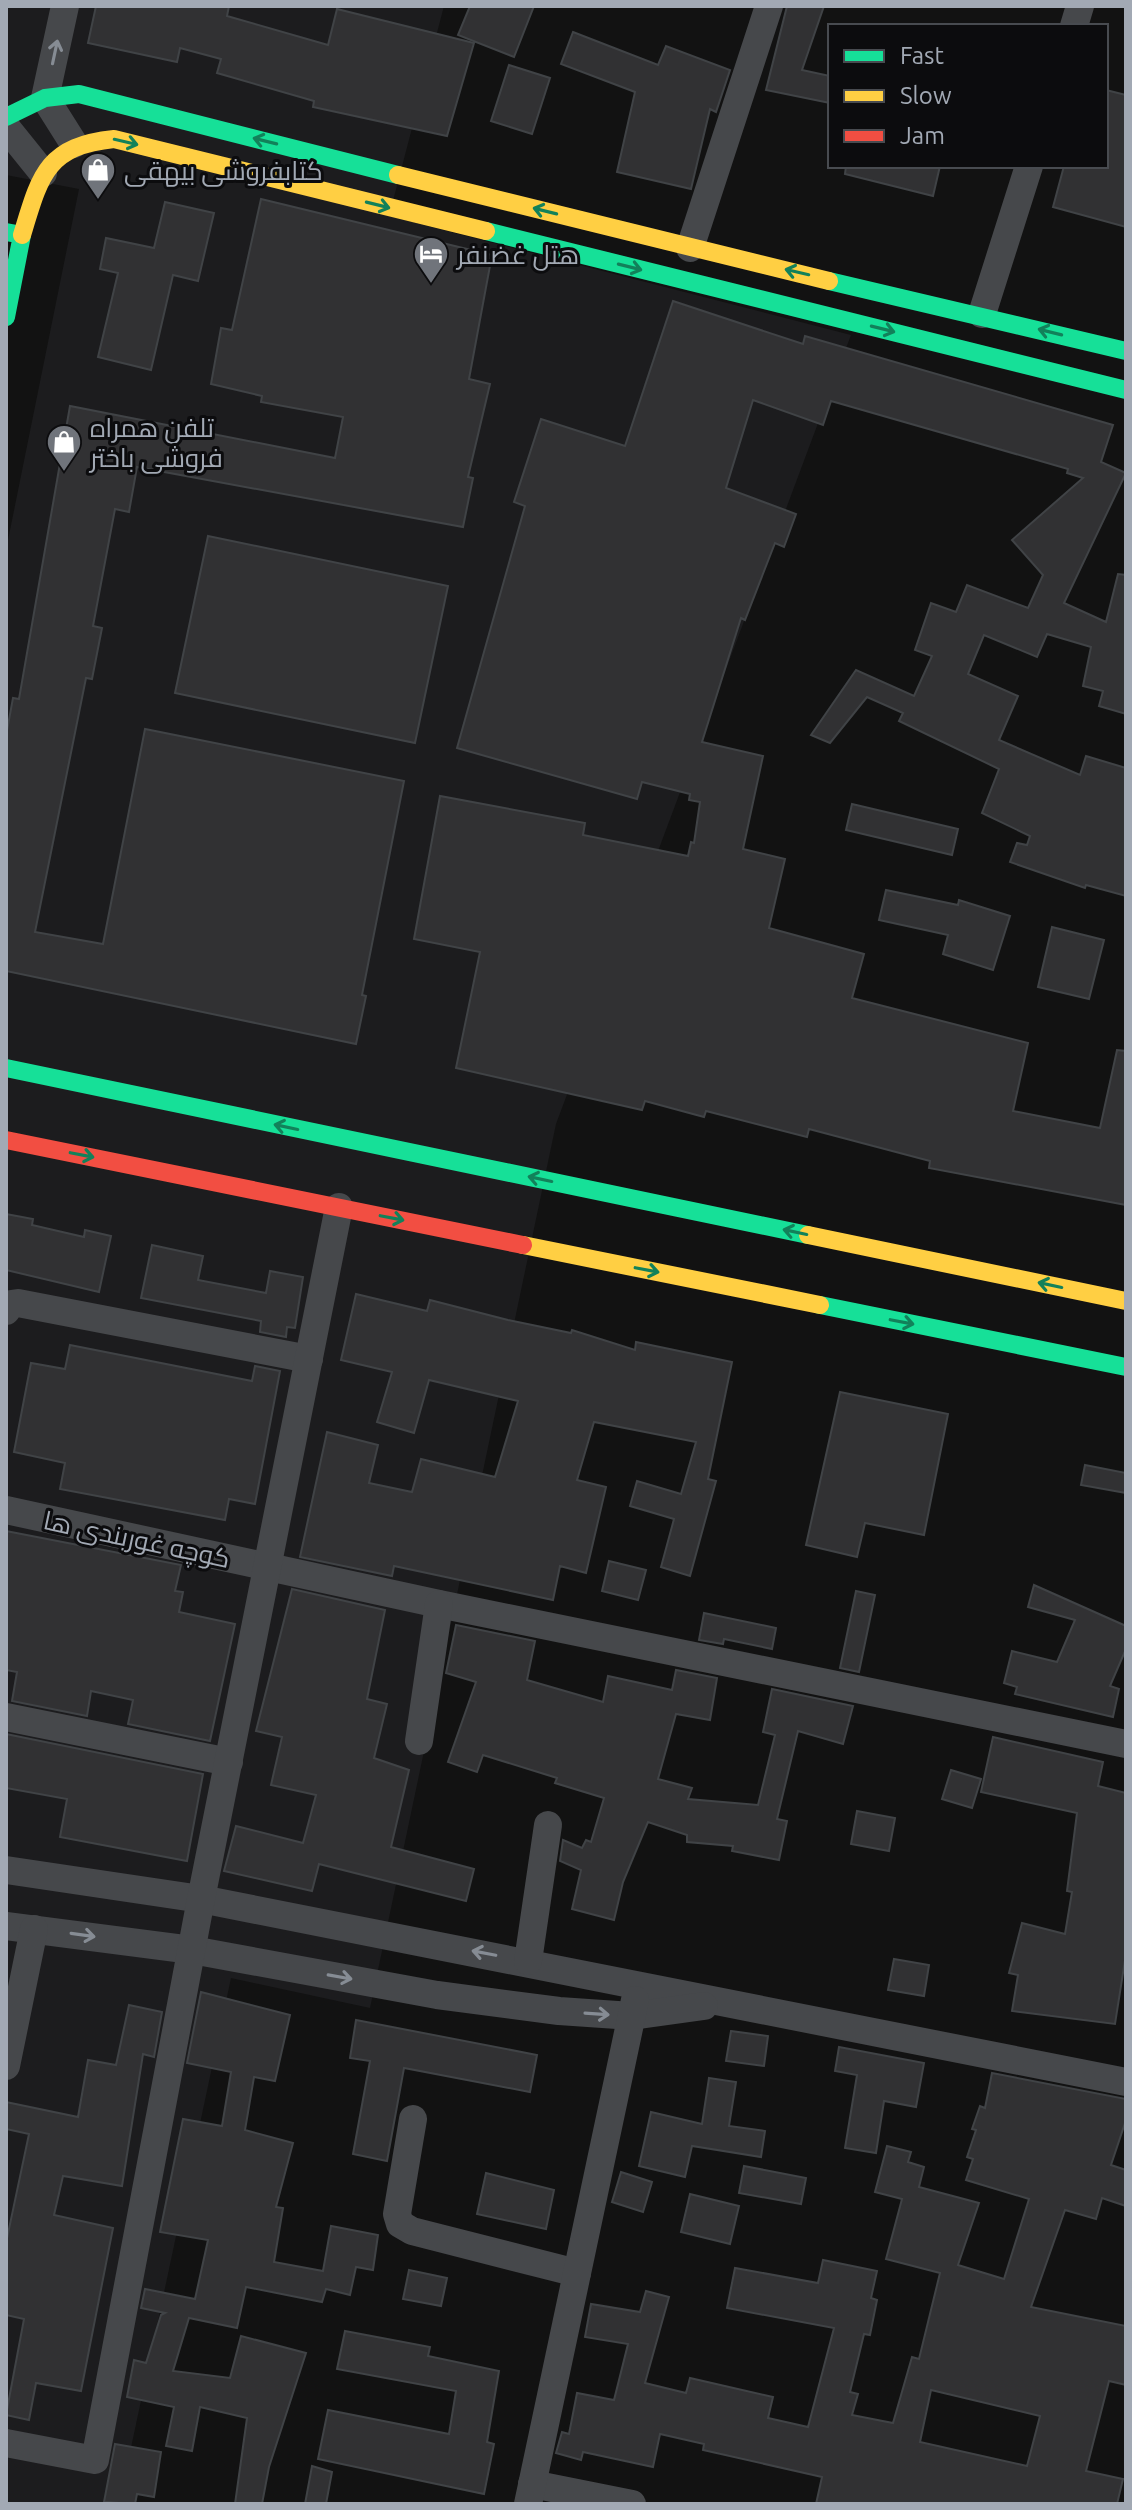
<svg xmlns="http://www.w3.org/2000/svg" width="1132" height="2510" font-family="Ubuntu,Cairo,sans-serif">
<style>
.built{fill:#1c1c1e}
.building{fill:#313133;stroke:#404346;stroke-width:2;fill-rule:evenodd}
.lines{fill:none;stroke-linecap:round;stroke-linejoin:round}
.street{stroke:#46484b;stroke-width:28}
.fast{stroke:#16e098;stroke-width:18}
.slow{stroke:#ffcf43;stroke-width:18}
.jam{stroke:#f24e42;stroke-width:18}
.oneway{stroke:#868c94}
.oneway2{stroke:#12815a}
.labels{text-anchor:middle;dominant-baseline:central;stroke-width:6;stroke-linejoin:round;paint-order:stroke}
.poi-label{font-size:26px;fill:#a2a9b4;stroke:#0c0c0e;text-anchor:start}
.street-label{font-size:26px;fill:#a2a9b4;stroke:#0c0c0e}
</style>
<rect width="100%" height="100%" fill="#121212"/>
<!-- built -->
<path class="built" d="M6,6H444L389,216L851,335L556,1124L370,2008L231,1978L119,2504H6V550L79,189L6,175Z"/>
<!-- building -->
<g class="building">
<path d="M96,6H229L227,16L328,45L337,9L474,43L447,136L313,107L314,101L217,73L221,59L180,48L177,62L88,43Z"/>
<path d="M470,6H534L514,57L458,35Z"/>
<path d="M787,6H824L802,70L830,76V103L766,90Z"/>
<path d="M573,32L658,65L666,46L730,70L716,112L710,109L691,189L617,172L635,92L561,64Z"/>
<path d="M509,65L550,78L532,134L491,121Z"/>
<path d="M1106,90L1126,95V227L1053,207L1064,166H1106Z"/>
<path d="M846,166H940L933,196L845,174Z"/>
<path d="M261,199L492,255L469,379L490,384L468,477L473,478L463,527L137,467L129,512L115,509L93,626L102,628L92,679L86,678L35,932L103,944L145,729L404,781L362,995L366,996L356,1044L6,971V736L13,698L19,699L70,406L335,458L343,417L261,402L262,396L211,384L221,328L232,330Z"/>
<path d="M165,202L214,213L198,281L173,275L151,370L98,357L118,273L100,269L106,238L154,248Z"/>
<path d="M673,301L803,344L805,336L1113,425L1101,462L1126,473L1064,603L1106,622L1118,574L1126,575V714L1099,706L1103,691L1083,686L1091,647L1047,634L1037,657L984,635L968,674L1018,696L999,740L1080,775L1086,756L1126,768V896L1086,885L1085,888L1010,862L1017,843L1027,845L1030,836L982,813L999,769L899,721L903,713L867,697L830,743L811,735L856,670L914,696L932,656L915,650L931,603L956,612L967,585L1028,608L1043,575L1012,540L1083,478L1067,473L1068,469L831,401L823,425L753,400L726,488L796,514L784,547L775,543L745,620L741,618L702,742L763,756L743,849L785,859L769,928L864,954L852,998L1028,1043L1013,1111L1100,1128L1117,1050L1126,1051V1205L929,1168L930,1161L809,1129L807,1137L706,1111L704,1117L645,1101L642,1110L456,1068L480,952L414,939L440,796L585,823L583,835L688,856L691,842L694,843L700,802L689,800L690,794L642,782L637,799L457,748L525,506L514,502L541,419L625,446Z"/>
<path d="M208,536L448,586L415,743L175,693Z"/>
<path d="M852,804L958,829L952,855L846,830Z"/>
<path d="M886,890L958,905L959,900L1010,916L993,970L943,954L948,935L879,920Z"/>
<path d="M1052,927L1104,940L1089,999L1038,987Z"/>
<path d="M6,1214L33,1219L32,1225L84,1237L85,1230L111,1236L99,1292L6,1270Z"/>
<path d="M152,1245L203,1256L198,1280L266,1293L270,1271L303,1277L295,1328L287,1327L286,1337L260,1332L261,1321L141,1298Z"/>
<path d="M356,1294L427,1311L430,1300L508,1320L571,1333L572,1330L635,1350L636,1342L732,1362L708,1479L716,1481L690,1576L661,1567L674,1519L630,1506L637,1481L681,1494L696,1442L594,1422L577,1480L606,1487L586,1573L560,1566L553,1600L394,1566L392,1576L300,1557L327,1432L378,1445L369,1483L412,1492L421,1459L495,1477L518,1401L429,1380L414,1433L377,1422L392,1372L341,1360Z"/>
<path d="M70,1345L252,1381L255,1366L280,1371L255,1504L229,1499L225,1520L60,1489L65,1463L14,1452L31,1363L65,1369Z"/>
<path d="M840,1392L948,1414L924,1535L865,1523L857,1557L806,1545Z"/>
<path d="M1085,1465L1126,1473V1493L1081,1485Z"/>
<path d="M6,1531L181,1565L175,1591L183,1592L179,1612L235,1624L210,1741L128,1724L133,1700L91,1691L87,1716L12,1701L17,1672L6,1670Z"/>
<path d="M609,1561L646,1570L638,1600L602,1591Z"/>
<path d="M1034,1585L1126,1626V1649L1110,1686L1119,1689L1113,1717L1015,1694L1017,1687L1004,1683L1012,1651L1057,1662L1075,1620L1028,1607Z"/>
<path d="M292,1589L385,1610L367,1699L387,1704L374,1758L409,1770L391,1847L474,1869L466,1901L319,1864L312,1891L224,1871L236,1826L303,1843L316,1795L271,1785L282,1737L256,1731Z"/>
<path d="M856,1591L875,1595L859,1672L840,1668Z"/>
<path d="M704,1613L776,1628L772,1649L724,1639L723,1644L699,1640Z"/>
<path d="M456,1625L535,1641L527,1680L603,1702L608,1676L672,1690L676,1670L717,1678L710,1720L676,1714L658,1779L692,1788L688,1799L758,1805L775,1735L763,1732L772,1689L853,1706L843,1744L798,1731L777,1819L787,1821L779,1860L732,1851L733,1846L687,1842V1835L648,1822L623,1882L614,1920L572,1909L581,1870L560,1861L563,1840L582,1848L586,1840L591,1842L604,1798L555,1783L557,1778L483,1755L477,1772L448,1762L476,1682L446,1673Z"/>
<path d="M6,1734L203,1774L187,1861L60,1837L67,1799L6,1788Z"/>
<path d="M993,1737L1103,1762L1098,1786L1126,1793V1954L1115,2024L1012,2011L1018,1975L1009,1973L1022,1923L1065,1934L1072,1892L1067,1891L1077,1813L981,1792Z"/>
<path d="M951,1770L981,1779L972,1808L942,1799Z"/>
<path d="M857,1811L895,1818L889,1851L851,1844Z"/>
<path d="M894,1959L929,1965L924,1996L888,1990Z"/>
<path d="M201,1992L290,2015L275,2081L254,2077L245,2130L293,2143L276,2207L283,2208L274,2262L323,2271L331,2226L378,2235L373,2270L356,2267L350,2295L326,2289L322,2302L246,2287L237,2328L189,2318L173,2371L230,2378L241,2336L306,2353L269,2467L262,2504H235L247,2418L200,2407L192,2451L166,2446L174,2407L127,2397L134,2360L146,2363L161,2315L165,2313L141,2308L145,2289L195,2299L208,2240L160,2232L183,2119L222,2126L231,2072L187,2063Z"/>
<path d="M129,2005L162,2012L154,2057L143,2054L122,2186L63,2176L54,2215L113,2228L81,2391L36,2383L29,2420L6,2415L24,2319L6,2315V2243L29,2134L6,2129V2102L78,2117L88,2060L116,2065Z"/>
<path d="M356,2020L537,2055L530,2092L404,2068L387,2161L353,2154L370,2061L350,2058Z"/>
<path d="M731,2031L768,2036L764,2066L726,2061Z"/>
<path d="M839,2047L924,2063L916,2107L884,2101L876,2153L845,2148L857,2075L835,2071Z"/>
<path d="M992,2073L1126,2099V2120L1111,2165L1126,2170V2206L1102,2198L1096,2219L1065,2210L1031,2307L1126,2326V2385L1109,2381L1086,2471L1123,2479L1117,2504H816L822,2477L703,2450L704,2444L660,2434L653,2467L583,2452L581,2460L556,2453L562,2432L569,2434L577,2393L614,2400L628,2344L585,2337L591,2304L640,2312L646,2291L669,2297L645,2383L686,2393L690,2378L773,2397L768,2418L808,2427L834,2328L727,2308L735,2268L818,2283L823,2260L877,2271L871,2298L877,2300L870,2335L864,2334L850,2392L858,2394L852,2415L893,2423L912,2357L919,2359L940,2273L886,2259L902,2199L875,2192L887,2146L911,2152L908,2162L924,2167L919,2187L979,2203L958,2265L1004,2279L1029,2199L966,2180L973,2159L967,2157L976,2130L972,2129L980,2106L985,2108ZM931,2390L1040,2416L1027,2466L920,2442Z"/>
<path d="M709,2078L736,2082L729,2126L765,2131L761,2157L692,2146L685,2177L639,2166L651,2112L702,2124Z"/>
<path d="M744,2166L806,2178L801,2204L739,2193Z"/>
<path d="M621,2172L652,2182L643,2212L612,2202Z"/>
<path d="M486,2173L554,2190L546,2229L477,2214Z"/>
<path d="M690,2194L739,2206L730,2244L681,2232Z"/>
<path d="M409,2270L447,2278L441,2306L403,2299Z"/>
<path d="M345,2331L430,2347L428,2356L499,2371L487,2442L494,2444L484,2494L318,2459L328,2410L449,2434L456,2391L337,2369Z"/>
<path d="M115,2444L161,2452L154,2497L137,2494L135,2504L104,2502Z"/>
<path d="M312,2466L332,2472L326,2504H305Z"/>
</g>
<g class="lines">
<!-- street -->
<g class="street">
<path d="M65,6L45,98L74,144"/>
<path d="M1074,26L1080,6"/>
<path d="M6,127L43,173"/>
<path d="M690,248L769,6"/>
<path d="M982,314L1029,166"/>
<path d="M6,1311L11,1304L18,1303L309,1359"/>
<path d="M6,1510L439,1604L1126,1744"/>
<path d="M6,1717L229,1762"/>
<path d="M419,1741L439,1604"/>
<path d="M6,1870L201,1899L1126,2082"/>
<path d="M6,1926L192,1950L437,1995L559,2011L632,2016L704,2006"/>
<path d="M528,1961L548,1825"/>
<path d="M6,2066L34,1929"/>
<path d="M413,2119L397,2214L400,2224L412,2231L577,2273"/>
<path d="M6,2443L95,2460L201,1899L339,1207"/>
<path d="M532,2484L632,2504"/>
<path d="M528,2504L635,2000"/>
</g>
<!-- fast -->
<g class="fast">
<path d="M6,117L45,98L79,94L398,175"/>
<path d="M486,231L1126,390"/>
<path d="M6,232L22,235L6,317"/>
<path d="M829,281L1126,351"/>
<path d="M6,1068L808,1235"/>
<path d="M820,1305L1126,1367"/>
</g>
<!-- slow -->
<g class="slow">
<path d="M398,175L829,281"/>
<path d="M22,235C40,176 46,146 114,139L486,231"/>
<path d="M808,1235L1126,1301"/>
<path d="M523,1245L820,1305"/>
</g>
<!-- jam -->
<path class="jam" d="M6,1140L523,1245"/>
</g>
<!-- one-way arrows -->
<defs><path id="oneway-shaft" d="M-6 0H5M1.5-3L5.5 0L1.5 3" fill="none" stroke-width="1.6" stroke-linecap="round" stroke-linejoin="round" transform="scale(2)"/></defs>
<g class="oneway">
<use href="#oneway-shaft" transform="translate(55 52) rotate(-78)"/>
<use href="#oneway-shaft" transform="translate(83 1935) rotate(8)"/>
<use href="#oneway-shaft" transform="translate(484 1953) rotate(-169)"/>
<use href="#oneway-shaft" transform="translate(340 1977) rotate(10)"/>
<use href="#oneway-shaft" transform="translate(597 2014) rotate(4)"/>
</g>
<g class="oneway2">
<use href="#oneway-shaft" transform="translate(265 141) rotate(-166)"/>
<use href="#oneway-shaft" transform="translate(126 142) rotate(13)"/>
<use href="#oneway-shaft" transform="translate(378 205) rotate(14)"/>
<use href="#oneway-shaft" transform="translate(545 211) rotate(-166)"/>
<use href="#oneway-shaft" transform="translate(630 267) rotate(14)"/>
<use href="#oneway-shaft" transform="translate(797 272) rotate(-167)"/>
<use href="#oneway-shaft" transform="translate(883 329) rotate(14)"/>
<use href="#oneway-shaft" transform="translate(1050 332) rotate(-166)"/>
<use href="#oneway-shaft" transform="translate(286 1127) rotate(-168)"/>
<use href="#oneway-shaft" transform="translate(82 1155) rotate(11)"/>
<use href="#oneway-shaft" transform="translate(540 1179) rotate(-168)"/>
<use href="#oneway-shaft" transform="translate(392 1218) rotate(11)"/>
<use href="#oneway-shaft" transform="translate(795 1232) rotate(-168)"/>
<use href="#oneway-shaft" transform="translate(647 1270) rotate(11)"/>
<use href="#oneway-shaft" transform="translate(1050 1285) rotate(-168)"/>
<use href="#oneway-shaft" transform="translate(902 1322) rotate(11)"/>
</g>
<!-- icons -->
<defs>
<symbol id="shop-pin" viewBox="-11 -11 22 30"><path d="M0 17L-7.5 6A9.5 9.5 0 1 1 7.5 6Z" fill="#70747b" stroke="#0c0c0e"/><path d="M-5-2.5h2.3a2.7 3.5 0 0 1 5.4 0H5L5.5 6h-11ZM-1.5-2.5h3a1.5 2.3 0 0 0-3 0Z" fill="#fff"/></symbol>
<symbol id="hotel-pin" viewBox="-11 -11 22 30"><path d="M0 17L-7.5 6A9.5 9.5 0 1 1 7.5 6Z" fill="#70747b" stroke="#0c0c0e"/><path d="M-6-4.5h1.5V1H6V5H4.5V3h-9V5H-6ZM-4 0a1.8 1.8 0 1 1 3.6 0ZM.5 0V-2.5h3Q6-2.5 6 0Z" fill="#fff"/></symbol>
</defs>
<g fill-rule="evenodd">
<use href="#shop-pin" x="78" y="150" width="40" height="54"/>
<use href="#hotel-pin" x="411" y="234" width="40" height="54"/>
<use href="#shop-pin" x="44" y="422" width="40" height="54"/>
</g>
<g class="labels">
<!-- poi labels -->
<g class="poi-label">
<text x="124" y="170">کتابفروشی بیهقی</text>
<text x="457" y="254">هتل غضنفر</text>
<text x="90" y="427">تلفن همراه<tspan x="90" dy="30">فروشی باختر</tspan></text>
</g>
<!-- street labels -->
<g class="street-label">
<text transform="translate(137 1539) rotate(12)">کوچه غوربندی ها</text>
</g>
</g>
<!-- border -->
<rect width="1132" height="2510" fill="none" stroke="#a2a9b4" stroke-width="16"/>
<!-- legend -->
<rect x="828" y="24" width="280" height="144" fill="#0c0c0e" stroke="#484b50" stroke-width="2"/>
<rect x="844" y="50" width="40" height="12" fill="#16e098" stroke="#484b50" stroke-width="2"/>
<text x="900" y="64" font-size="24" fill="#a2a9b4">Fast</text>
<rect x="844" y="90" width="40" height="12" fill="#ffcf43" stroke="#484b50" stroke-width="2"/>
<text x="900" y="104" font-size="24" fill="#a2a9b4">Slow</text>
<rect x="844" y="130" width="40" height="12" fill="#f24e42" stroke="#484b50" stroke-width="2"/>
<text x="900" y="144" font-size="24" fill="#a2a9b4">Jam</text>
</svg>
